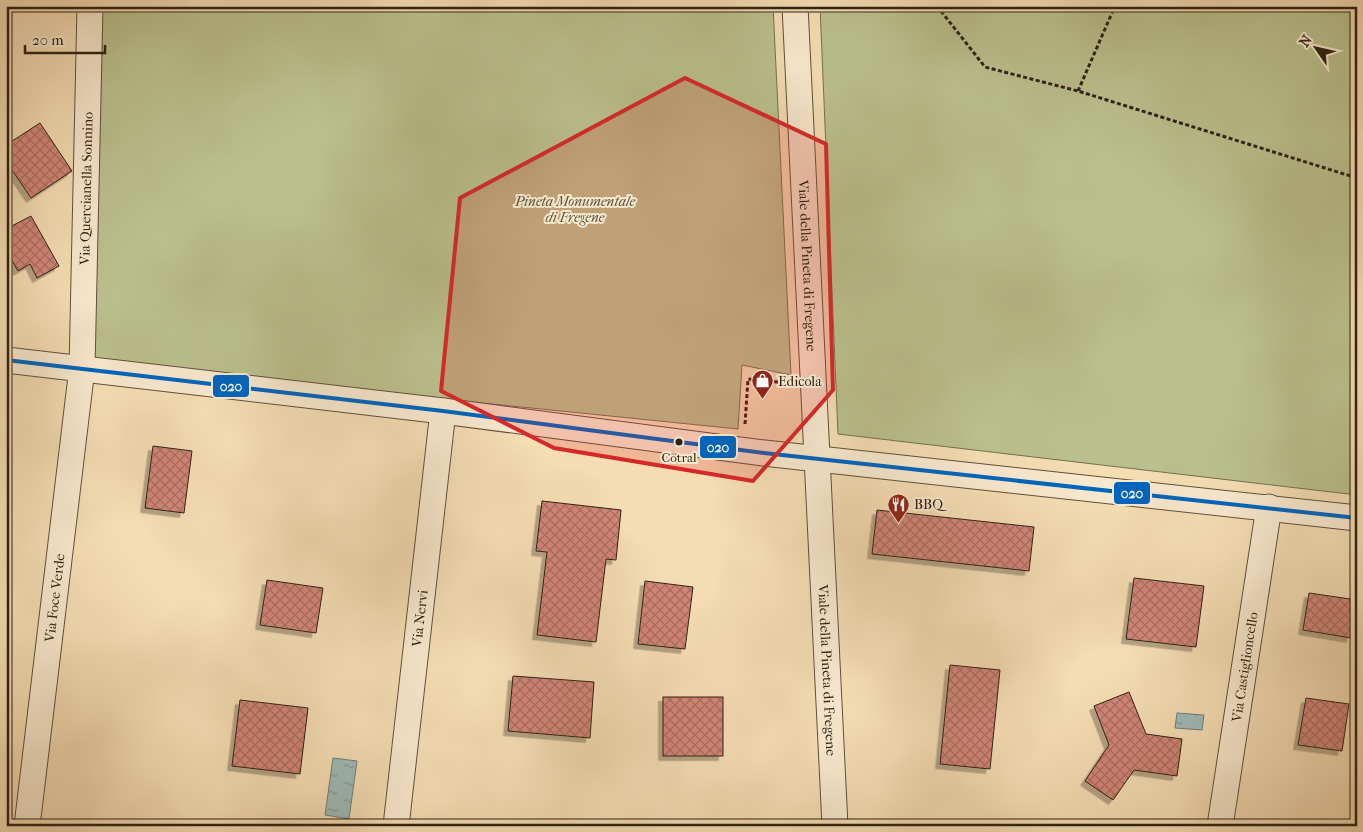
<svg xmlns="http://www.w3.org/2000/svg" width="1363" height="832" font-family="'IM FELL French Canon',serif">
<style>
.green{fill:#bac08d;stroke:#747150}
.water{fill:url(#water-ripples);stroke:#727d76}
.building{fill:url(#building-cross-hatch);stroke:#2f2214;filter:url(#shadow)}
.lines{fill:none;stroke-linecap:round;stroke-linejoin:round}
.street-casing{stroke:#60503c;stroke-width:27}
.path{stroke:#2f2214;stroke-width:3;stroke-dasharray:4 2.5;stroke-linecap:butt}
.street{stroke:#f8e8ce;stroke-width:25}
.bus-1-casing{stroke:#f8e8ce;stroke-width:8}
.bus-1{stroke:#0065bd;stroke-width:4}
.marked{fill:#d62828;fill-opacity:0.2;stroke:#d62828;stroke-width:4;stroke-linejoin:round}
.bus-dot{fill:#2f2214;stroke:#f8e8ce;stroke-width:2}
.labels{text-anchor:middle;dominant-baseline:central;stroke-width:4;stroke-linejoin:round;paint-order:stroke}
.bus-label{font-size:13px;fill:#2f2214;stroke:#f8e8ce}
.street-label{font-size:14px;fill:#2f2214;stroke:#f8e8ce}
.park-label{font-size:14px;font-style:italic;fill:#595138;stroke:#f8e8ce}
.poi-label{font-size:14px;fill:#2f2214;stroke:#f8e8ce;text-anchor:start}
.line-badge{stroke:#f8e8ce;stroke-width:2}
.badge-label{font-size:14px;text-anchor:middle;font-weight:bold;fill:#fff}
</style>
<defs>
<pattern id="water-ripples" width="26" height="14" patternUnits="userSpaceOnUse" patternTransform="scale(1.25)"><rect width="26" height="14" fill="#9fb9b7"/><path d="M2 4q2-2 4 0t4 0M15 11q2-2 4 0t4 0" fill="none" stroke="#829694"/></pattern>
<pattern id="building-cross-hatch" width="8" height="8" patternUnits="userSpaceOnUse" patternTransform="scale(1.25)"><rect width="8" height="8" fill="#d18578"/><path d="M0 0l8 8M0 8l8-8" fill="none" stroke="#aa6c61"/></pattern>
<filter id="shadow"><feDropShadow dx="-4.5" dy="4.5" stdDeviation="0" flood-color="#0004"/></filter>
</defs>
<rect width="100%" height="100%" fill="#f4dcb3"/>
<filter id="stains"><feTurbulence type="fractalNoise" baseFrequency=".004" numOctaves="4"/><feColorMatrix values="0 0 0 0 .2 0 0 0 0 .09 0 0 0 0 .02 0 0 0 .5 -.17"/></filter>
<radialGradient id="worn" r=".72"><stop offset=".6" stop-color="#630" stop-opacity="0"/><stop offset="1" stop-color="#630" stop-opacity=".3"/></radialGradient>
<!-- green -->
<g class="green">
<path d="M94,6H773L791,375L742,365L738,429L88,363Z"/>
<path d="M820,6H1357V495L838,434Z"/>
</g>
<!-- water -->
<g class="water">
<path d="M1177,713L1204,715L1202,730L1175,728Z"/>
<path d="M333,758L357,761L349,819L325,815Z"/>
</g>
<!-- building -->
<g class="building">
<path d="M40,123L72,171L31,198L6,161V145Z"/>
<path d="M31,216L59,266L37,278L30,264L18,271L6,250V229Z"/>
<path d="M153,446L192,451L184,513L145,508Z"/>
<path d="M542,501L621,510L616,560L606,559L596,642L537,635L547,552L536,551Z"/>
<path d="M877,510L1034,527L1029,571L872,554Z"/>
<path d="M1134,578L1204,586L1196,647L1126,639Z"/>
<path d="M267,580L323,588L316,633L260,625Z"/>
<path d="M645,581L693,587L685,649L638,644Z"/>
<path d="M1309,593L1357,600L1351,638L1303,630Z"/>
<path d="M950,665L1000,670L990,769L940,764Z"/>
<path d="M513,676L594,682L590,738L508,731Z"/>
<path d="M1129,692L1146,734L1182,739L1177,776L1134,770L1113,800L1085,781L1109,745L1094,706Z"/>
<rect x="663" y="697" width="60" height="59"/>
<path d="M1306,698L1349,704L1342,751L1298,745Z"/>
<path d="M240,700L308,708L300,774L232,766Z"/>
</g>
<g class="lines">
<defs>
<g id="street">
<path id="s1" d="M795,6L835,826"/>
<path d="M6,360L443,411L764,453L1357,518"/>
<path id="s2" d="M27,826L82,368L90,6"/>
<path id="s3" d="M396,826L443,411"/>
<path id="s4" d="M1220,826L1269,507"/>
</g>
</defs>
<!-- street casing -->
<use href="#street" class="street-casing"/>
<!-- path -->
<g class="path">
<path d="M937,6L985,67L1078,91L1357,178"/>
<path d="M1078,91L1115,6"/>
<path d="M745,424L748,379L787,383"/>
</g>
<!-- street -->
<use href="#street" class="street"/>
<defs>
<path id="bus-1" d="M6,360L443,411L764,453L1357,518"/>
</defs>
<!-- bus-1 casing -->
<use href="#bus-1" class="bus-1-casing"/>
<!-- bus-1 -->
<use href="#bus-1" class="bus-1"/>
</g>
<!-- marked area -->
<path class="marked" d="M685,78L826,144L833,390L753,481L554,448L441,391L460,198Z"/>
<!-- icons -->
<defs>
<symbol id="shop-pin" viewBox="-11 -11 22 30"><path d="M0 17L-7.5 6A9.5 9.5 0 1 1 7.5 6Z" fill="#8f2418" stroke="#f8e8ce"/><path d="M-5-2.5h2.3a2.7 3.5 0 0 1 5.4 0H5L5.5 6h-11ZM-1.5-2.5h3a1.5 2.3 0 0 0-3 0Z" fill="#fff"/></symbol>
<symbol id="restaurant-pin" viewBox="-11 -11 22 30"><path d="M0 17L-7.5 6A9.5 9.5 0 1 1 7.5 6Z" fill="#8f2418" stroke="#f8e8ce"/><path d="M-5-6h1v4h1v-4h1v4h1v-4h1v5L-1.5 .5V6h-2V.5L-5-1ZM5-6V6H3V1.5H1.5Q1.5-4 5-6Z" fill="#fff"/></symbol>
</defs>
<g fill-rule="evenodd">
<use href="#shop-pin" x="750" y="368" width="25" height="34"/>
<use href="#restaurant-pin" x="886" y="492" width="25" height="34"/>
</g>
<!-- markers -->
<circle class="bus-dot" cx="679" cy="442" r="4.5"/>
<g class="labels">
<!-- bus labels -->
<g class="bus-label">
<text x="679" y="457">Cotral</text>
</g>
<!-- street labels -->
<g class="street-label">
<text stroke="none"><textPath href="#s2" startOffset="641">Via Quercianella Sonnino</textPath></text>
<text stroke="none"><textPath href="#s1" startOffset="260">Viale della Pineta di Fregene</textPath></text>
<text stroke="none"><textPath href="#s2" startOffset="230">Via Foce Verde</textPath></text>
<text stroke="none"><textPath href="#s3" startOffset="209">Via Nervi</textPath></text>
<text stroke="none"><textPath href="#s4" startOffset="161">Via Castiglioncello</textPath></text>
<text stroke="none"><textPath href="#s1" startOffset="665">Viale della Pineta di Fregene</textPath></text>
</g>
<!-- park labels -->
<g class="park-label">
<text x="575" y="201">Pineta Monumentale<tspan x="575" dy="16">di Fregene</tspan></text>
</g>
<!-- poi labels -->
<g class="poi-label">
<text x="778" y="381">Edicola</text>
<text x="914" y="504">BBQ</text>
</g>
</g>
<g class="line-badge">
<rect x="212" y="374" width="38" height="24" rx="5" fill="#0065bd"/>
<rect x="699" y="435" width="38" height="24" rx="5" fill="#0065bd"/>
<rect x="1113" y="481" width="38" height="24" rx="5" fill="#0065bd"/>
</g>
<g class="badge-label">
<text x="231" y="391">020</text>
<text x="718" y="452">020</text>
<text x="1132" y="498">020</text>
</g>
<!-- margin -->
<rect width="1363" height="832" fill="none" stroke="#f4dcb3" stroke-width="25"/>
<rect x="8" y="8" width="1348" height="817" fill="none" stroke="#2f2214" stroke-width="2.5"/>
<rect x="12" y="12" width="1338" height="807" fill="none" stroke="#2f2214"/>
<!-- north arrow -->
<g transform="translate(1316 48) rotate(304)" stroke="#f8e8ce" stroke-width="4" paint-order="stroke">
<path d="M0-4L9 19L0 12L-9 19Z" fill="#2f2214"/>
<text y="-8" font-size="14" font-weight="bold" text-anchor="middle" fill="#2f2214">N</text>
</g>
<!-- scale -->
<path d="M25 45v8h80v-8" fill="none" stroke="#2f2214" stroke-width="2.5"/>
<text x="32" y="45" font-size="15" fill="#2f2214" stroke="#f8e8ce" stroke-width="4" paint-order="stroke">20 m</text>
<rect width="100%" height="100%" filter="url(#stains)"/>
<rect width="100%" height="100%" fill="url(#worn)"/>
</svg>
